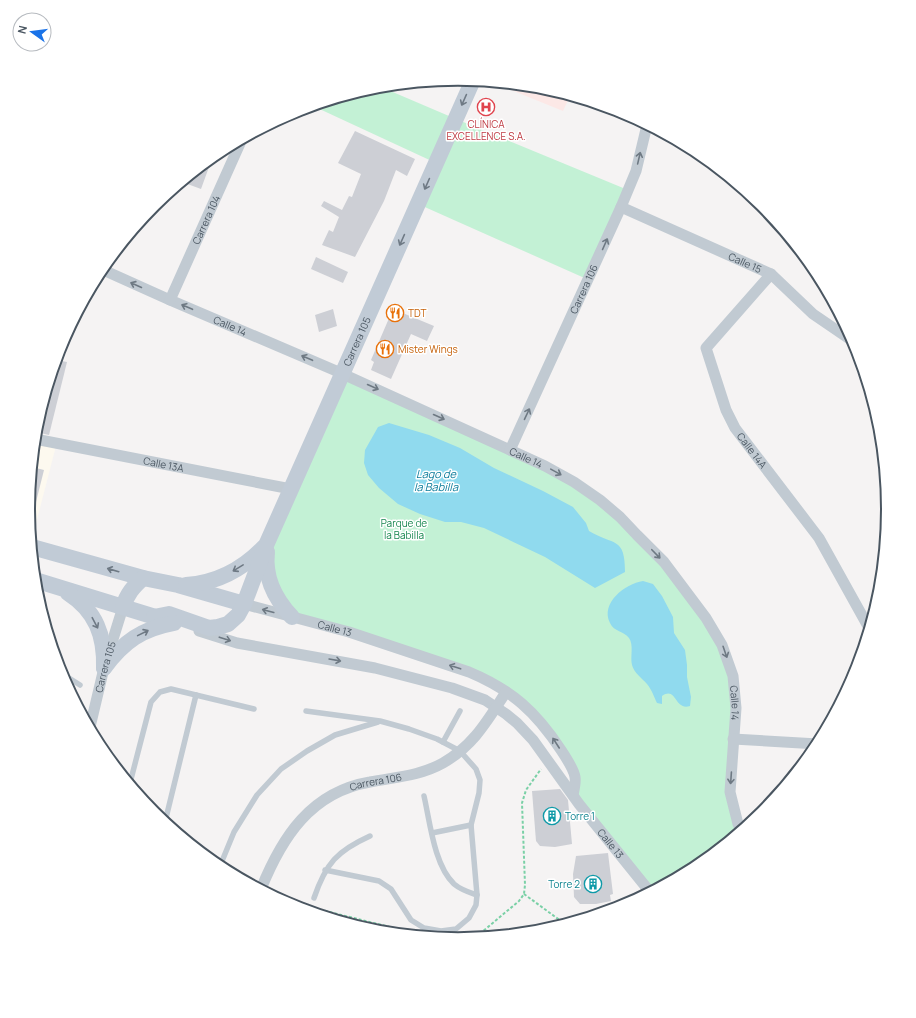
<svg xmlns="http://www.w3.org/2000/svg" width="916" height="1018" font-family="Manrope,sans-serif">
<style>
.commercial{fill:#fdf9ef}
.medical{fill:#fce8e6}
.green{fill:#c3f1d5}
.water{fill:#90daee}
.building{fill:#cdcfd5}
.lines{fill:none;stroke-linecap:round;stroke-linejoin:round}
.path{stroke:#7ad0a6;stroke-width:2;stroke-dasharray:3 2;stroke-linecap:butt}
.lane{stroke:#c1cad2;stroke-width:5.5}
.street{stroke:#c1cad2;stroke-width:11}
.secondary{stroke:#c1cbd6;stroke-width:16}
.oneway{stroke:#6e7984}
.oneway2{stroke:#6e7983}
.labels{text-anchor:middle;dominant-baseline:central;stroke-width:3;stroke-linejoin:round;paint-order:stroke}
.health-label{font-size:10px;fill:#be3a42;stroke:#fff}
.street-label{font-size:10px;fill:#4a5661;stroke:#fff}
.food-label{font-size:10px;fill:#c56008;stroke:#fff;text-anchor:start}
.park-label{font-size:10px;fill:#17864f;stroke:#fff}
.culture-label{font-size:10px;fill:#0d838f;stroke:#fff;text-anchor:start}
.water-label{font-size:11px;font-style:italic;fill:#0c7c9b;stroke:#fff}
.rim{fill:none;stroke:#4a5661;stroke-width:2}
</style>
<rect width="100%" height="100%" fill="#f5f3f3"/>
<!-- commercial -->
<path class="commercial" d="M35,439L57,442L31,543L28,509Z"/>
<!-- medical -->
<path class="medical" d="M494,83L542,87L570,96L563,111Z"/>
<!-- green -->
<g class="green">
<path d="M374,87H381L456,119L628,190L589,280L418,204L436,163L313,106Z"/>
<path d="M343,374L545,466L620,517L706,618L733,676L730,792L742,830L697,867L650,892L579,804L575,777L547,728L487,679L292,617L266,559Z"/>
</g>
<!-- water -->
<g class="water">
<path d="M389,423L429,435L460,448L494,468L543,491L573,507L586,523L589,531C614,546 625,536 625,572L595,588L545,557L484,528L461,522H445L420,514L398,504L379,488L368,475L364,463L365,450L378,427Z"/>
<path d="M643,581L653,584L662,596L673,617L674,633L685,650L687,665V677L691,697L690,706C674,711 677,686 662,696V704L657,703C654,697 652,690 647,684C642,678 634,673 632,665C630,657 634,645 629,638C624,631 614,632 610,623C600,603 625,584 643,581Z"/>
</g>
<!-- building -->
<g class="building">
<path d="M355,131L415,159L407,176L396,170L384,201L355,257L322,245L329,230L333,232L339,217L321,206L324,201L342,210L349,196L352,197L361,174L338,163Z"/>
<path d="M213,156L201,189L182,182L202,166Z"/>
<path d="M316,257L348,272L343,283L311,269Z"/>
<path d="M333,309L337,326L319,332L315,315Z"/>
<path d="M393,309L434,326L427,341L411,334L391,379L371,370L374,362L371,360Z"/>
<path d="M56,360L67,362L49,435L36,432V425Z"/>
<path d="M32,467L44,470L32,518L29,517L28,509Z"/>
<path d="M560,789L568,800L572,844L555,847L540,846L536,841L532,791Z"/>
<path d="M608,853L613,894L610,895L611,901L596,904H580L574,897L573,874L576,856Z"/>
</g>
<g class="lines">
<!-- path -->
<g class="path">
<path d="M524,894L565,924"/>
<path d="M281,900L398,929L409,934"/>
<path d="M476,937L519,901L524,894L525,885L522,803L526,790L541,769"/>
</g>
<!-- lane -->
<g class="lane">
<path d="M61,673L80,685"/>
<path d="M306,711L380,721L409,729L437,739L460,751L476,769L480,780L479,793L471,825L477,895L476,905L469,918L456,929L441,931L424,928L411,920L391,889L379,881L325,870"/>
<path d="M443,742L460,711"/>
<path d="M130,783L151,702L160,692L171,689L254,709"/>
<path d="M424,796C430,822 434,865 454,884C461,890 468,892 477,895"/>
<path d="M165,822L196,695"/>
<path d="M432,833L471,825"/>
<path d="M220,866L234,832L257,795L281,769L307,751L335,735L378,722"/>
<path d="M314,898C326,863 337,851 370,836"/>
</g>
<!-- street -->
<g class="street">
<path id="s1" d="M621,207L771,274L813,314L854,342"/>
<path id="s2" d="M101,269L170,300L334,370L545,466L574,482L600,500L620,517L637,535L664,562L706,618L722,645L733,676L736,708L730,792L738,824L742,830"/>
<path id="s3" d="M771,274L706,348L726,410L735,428L819,538L869,628"/>
<path id="s4" d="M170,300L242,139"/>
<path id="s5" d="M35,439L291,489"/>
<path id="s6" d="M510,450L621,207L636,171L647,125"/>
<path id="s7" d="M244,604L349,632L469,672C512,690 536,712 561,750C565,756 574,770 575,777C576,782 574,790 573,795"/>
<path id="s8" d="M199,631L237,643L375,668L452,688L485,700L506,714L517,723L533,740L579,804L650,892"/>
<path id="s9" d="M90,727L104,668L123,607"/>
<path d="M733,739L818,744"/>
<path id="s10" d="M261,889C282,837 311,792 370,782C395,777 420,776 443,763C474,745 487,721 506,692"/>
</g>
<!-- secondary -->
<g class="secondary">
<path d="M32,547L143,578L178,585L244,604"/>
<path d="M267,552C264,578 275,599 292,617"/>
<path d="M35,580L165,620"/>
<path d="M186,585C216,583 243,569 264,547"/>
<path d="M68,593C96,611 105,636 104,668"/>
<path d="M123,607C127,594 133,587 143,578"/>
<path id="s11" d="M154,617L169,614L209,628L218,627L228,624L238,615L244,604L267,543L473,80"/>
<path d="M104,668C124,641 142,629 174,623"/>
</g>
</g>
<!-- one-way arrows -->
<defs><path id="oneway-shaft" d="M-6 0H5M1.5-3L5.5 0L1.5 3" fill="none" stroke-width="1.6" stroke-linecap="round" stroke-linejoin="round"/></defs>
<g class="oneway">
<use href="#oneway-shaft" transform="translate(464 100) rotate(114)"/>
<use href="#oneway-shaft" transform="translate(427 184) rotate(114)"/>
<use href="#oneway-shaft" transform="translate(402 240) rotate(114)"/>
<use href="#oneway-shaft" transform="translate(238 568) rotate(149)"/>
<use href="#oneway-shaft" transform="translate(113 570) rotate(-164)"/>
<use href="#oneway-shaft" transform="translate(95 623) rotate(62)"/>
<use href="#oneway-shaft" transform="translate(143 633) rotate(-26)"/>
</g>
<g class="oneway2">
<use href="#oneway-shaft" transform="translate(639 158) rotate(-77)"/>
<use href="#oneway-shaft" transform="translate(605 244) rotate(-66)"/>
<use href="#oneway-shaft" transform="translate(136 285) rotate(-156)"/>
<use href="#oneway-shaft" transform="translate(187 307) rotate(-157)"/>
<use href="#oneway-shaft" transform="translate(307 358) rotate(-157)"/>
<use href="#oneway-shaft" transform="translate(373 387) rotate(24)"/>
<use href="#oneway-shaft" transform="translate(527 414) rotate(-65)"/>
<use href="#oneway-shaft" transform="translate(439 417) rotate(24)"/>
<use href="#oneway-shaft" transform="translate(556 472) rotate(29)"/>
<use href="#oneway-shaft" transform="translate(656 554) rotate(46)"/>
<use href="#oneway-shaft" transform="translate(268 611) rotate(-165)"/>
<use href="#oneway-shaft" transform="translate(225 639) rotate(18)"/>
<use href="#oneway-shaft" transform="translate(725 652) rotate(71)"/>
<use href="#oneway-shaft" transform="translate(335 660) rotate(10)"/>
<use href="#oneway-shaft" transform="translate(455 667) rotate(-162)"/>
<use href="#oneway-shaft" transform="translate(556 743) rotate(-123)"/>
<use href="#oneway-shaft" transform="translate(731 778) rotate(94)"/>
</g>
<!-- icons -->
<defs>
<symbol id="hospital-ring" viewBox="-11 -11 22 22"><circle r="9.5" fill="#fff" stroke="#e0444e" stroke-width="1.5"/><path d="M-5-5h3v3.5h4V-5h3V5h-3V1.5h-4V5h-3Z" fill="#e0444e"/></symbol>
<symbol id="restaurant-ring" viewBox="-11 -11 22 22"><circle r="9.5" fill="#fff" stroke="#e8710a" stroke-width="1.5"/><path d="M-5-6h1v4h1v-4h1v4h1v-4h1v5L-1.5 .5V6h-2V.5L-5-1ZM5-6V6H3V1.5H1.5Q1.5-4 5-6Z" fill="#e8710a"/></symbol>
<symbol id="building-ring" viewBox="-11 -11 22 22"><circle r="9.5" fill="#fff" stroke="#0f9aa8" stroke-width="1.5"/><path d="M-4-6H4V6H1V3H-1V6H-4ZM-2.5-4.3h1.7v1.8h-1.7ZM.8-4.3h1.7v1.8H.8ZM-2.5-1h1.7V.8h-1.7ZM.8-1h1.7V.8H.8Z" fill="#0f9aa8"/></symbol>
</defs>
<g fill-rule="evenodd">
<use href="#hospital-ring" x="476" y="97" width="20" height="20"/>
<use href="#restaurant-ring" x="385" y="303" width="20" height="20"/>
<use href="#restaurant-ring" x="375" y="339" width="20" height="20"/>
<use href="#building-ring" x="542" y="806" width="20" height="20"/>
<use href="#building-ring" x="583" y="874" width="20" height="20"/>
</g>
<g class="labels">
<!-- health labels -->
<g class="health-label">
<text x="486" y="124">CLÍNICA<tspan x="486" dy="12">EXCELLENCE S.A.</tspan></text>
</g>
<!-- street labels -->
<g class="street-label">
<text stroke="none"><textPath href="#s4" startOffset="88">Carrera 104</textPath></text>
<text stroke="none"><textPath href="#s1" startOffset="136">Calle 15</textPath></text>
<text stroke="none"><textPath href="#s6" startOffset="177">Carrera 106</textPath></text>
<text stroke="none"><textPath href="#s2" startOffset="141">Calle 14</textPath></text>
<text stroke="none"><textPath href="#s11" startOffset="389">Carrera 105</textPath></text>
<text stroke="none"><textPath href="#s3" startOffset="212">Calle 14A</textPath></text>
<text stroke="none"><textPath href="#s2" startOffset="465">Calle 14</textPath></text>
<text stroke="none"><textPath href="#s5" startOffset="131">Calle 13A</textPath></text>
<text stroke="none"><textPath href="#s7" startOffset="94">Calle 13</textPath></text>
<text stroke="none"><textPath href="#s9" startOffset="62">Carrera 105</textPath></text>
<text stroke="none"><textPath href="#s2" startOffset="801">Calle 14</textPath></text>
<text stroke="none"><textPath href="#s10" startOffset="166">Carrera 106</textPath></text>
<text stroke="none"><textPath href="#s8" startOffset="487">Calle 13</textPath></text>
</g>
<!-- food labels -->
<g class="food-label">
<text x="408" y="313">TDT</text>
<text x="398" y="349">Mister Wings</text>
</g>
<!-- park labels -->
<g class="park-label">
<text x="404" y="523">Parque de<tspan x="404" dy="12">la Babilla</tspan></text>
</g>
<!-- culture labels -->
<g class="culture-label">
<text x="565" y="816">Torre 1</text>
<text x="580" y="884" text-anchor="end">Torre 2</text>
</g>
<!-- water labels -->
<g class="water-label">
<text x="436" y="473">Lago de<tspan x="436" dy="13">la Babilla</tspan></text>
</g>
</g>
<!-- crop -->
<path d="M0 0H916V1018H0ZM35 509a423 423 0 1 1 846 0a423 423 0 1 1-846 0Z" fill="#fff" fill-rule="evenodd"/>
<path class="rim" d="M35 509a423 423 0 1 1 846 0a423 423 0 1 1-846 0Z"/>
<!-- north arrow -->
<g transform="translate(32 32) rotate(284)"><circle r="19" fill="#ffffff" stroke="#b7bbc0"/>
<path d="M0-3L7 15L0 10L-7 15Z" fill="#1a73e8"/>
<text y="-6" font-size="11" font-weight="bold" text-anchor="middle" fill="#4a5661">N</text>
</g>
</svg>
